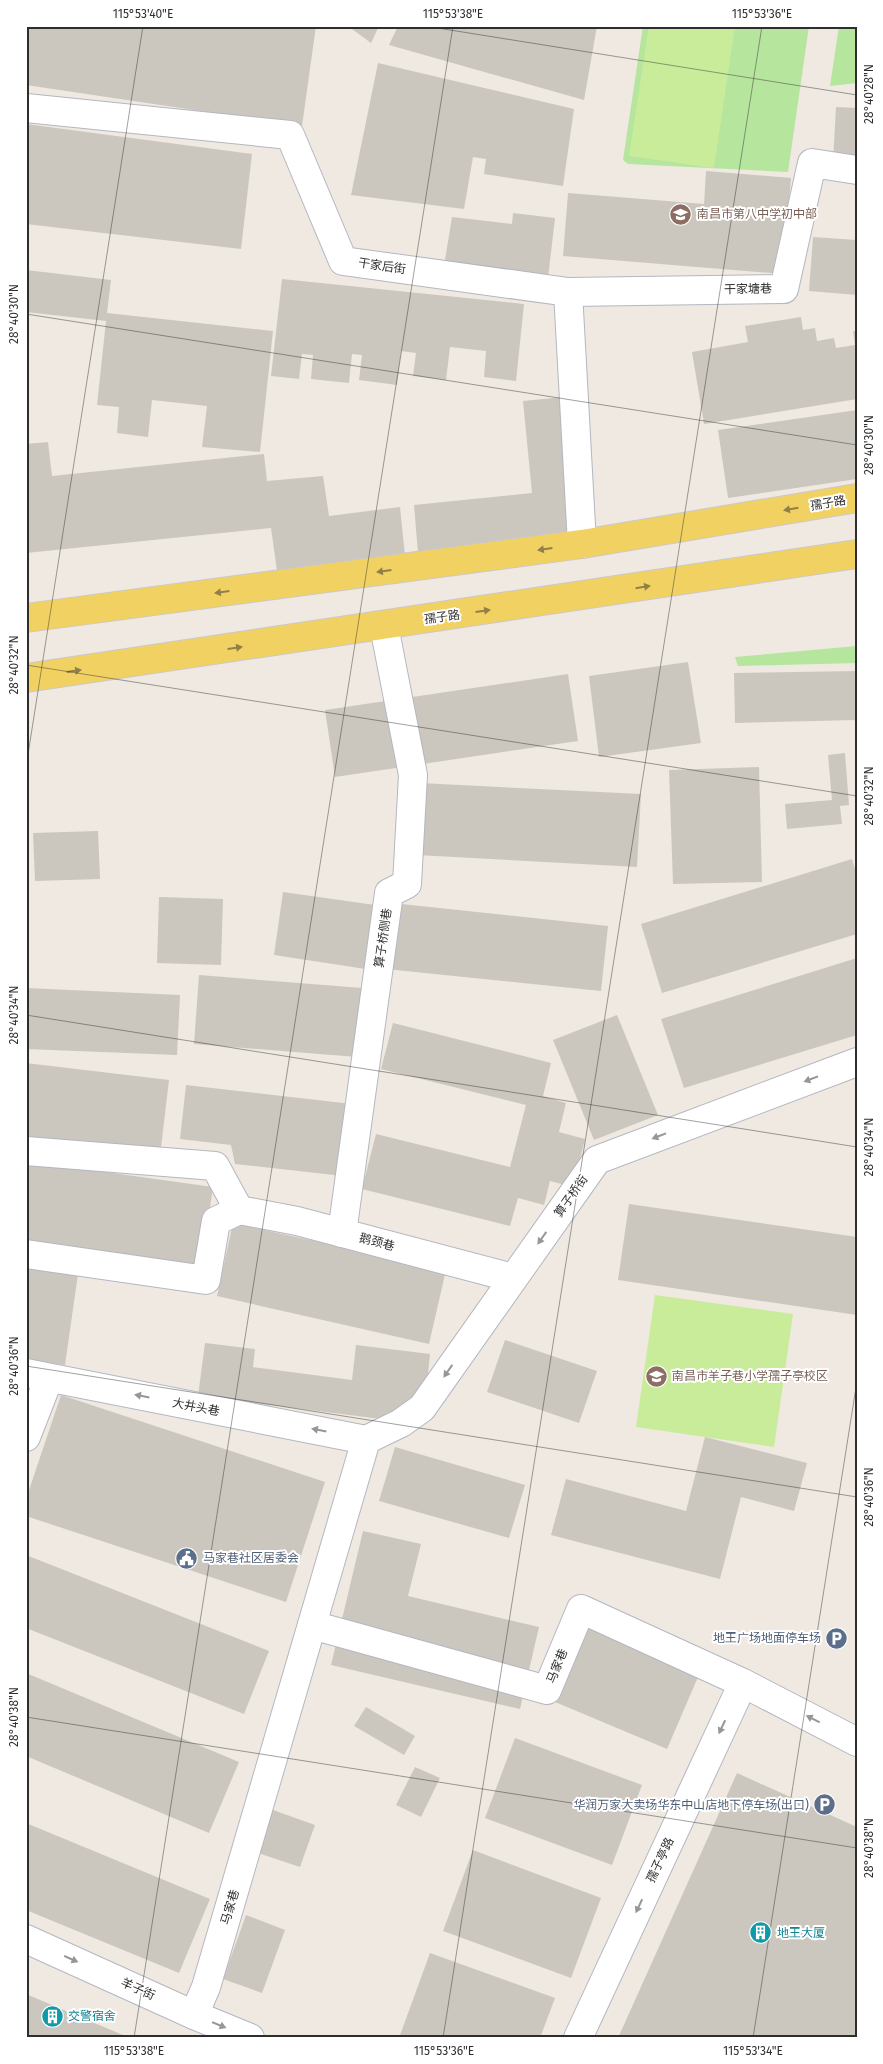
<svg xmlns="http://www.w3.org/2000/svg" width="883" height="2064" font-family="'Fira Sans','Noto Sans SC',sans-serif">
<style>
.green{fill:#b6e59e}
.pitch{fill:#c9ec9a}
.building{fill:#cbc7bf}
.lines{fill:none;stroke-linecap:round;stroke-linejoin:round}
.minor-casing{stroke:#b4b7c1;stroke-width:30}
.major-casing{stroke:#c9c9c9;stroke-width:30}
.minor{stroke:#fff;stroke-width:28}
.major{stroke:#f2d163;stroke-width:28}
.oneway{fill:#908048}
.oneway2{fill:#969696}
.ticks{fill:none;stroke:#2e2e2e;stroke-width:1;stroke-opacity:0.45}
.labels{text-anchor:middle;dominant-baseline:central;stroke-width:4;stroke-linejoin:round;paint-order:stroke}
.education-label{font-size:12px;fill:#785e54;stroke:#fff;text-anchor:start}
.street-label{font-size:12px;fill:#2e2e2e;stroke:#fff}
.service-label{font-size:12px;fill:#4e5e75;stroke:#fff;text-anchor:end}
.culture-label{font-size:12px;fill:#0d838f;stroke:#fff;text-anchor:start}
.neatline{fill:none;stroke:#2e2e2e;stroke-width:2}
.ticks-label{font-size:12px;text-anchor:middle;fill:#2e2e2e}
</style>
<rect width="100%" height="100%" fill="#efe9e1"/>
<!-- green -->
<g class="green">
<path d="M643,26H809L788,172L628,164L623,160Z"/>
<path d="M839,26H857V83L830,86Z"/>
<path d="M857,646V663L738,666L735,657Z"/>
</g>
<!-- pitch -->
<g class="pitch">
<path d="M649,26H735L714,168L629,156Z"/>
<path d="M655,1295L793,1314L774,1447L636,1427Z"/>
</g>
<!-- building -->
<g class="building">
<path d="M26,26H316L302,126L26,85Z"/>
<path d="M348,26H379L371,43Z"/>
<path d="M398,26H597L584,100L389,45Z"/>
<path d="M378,63L574,109L563,186L484,174L486,159L473,157L464,209L351,195Z"/>
<path d="M836,107L857,108V163L833,161Z"/>
<path d="M26,124L252,154L241,249L26,224Z"/>
<path d="M706,171L791,178L783,274L563,256L568,193L704,204Z"/>
<path d="M513,213L555,218L548,278L444,266L452,217L512,224Z"/>
<path d="M813,237L857,240V295L809,291Z"/>
<path d="M26,270L111,280L107,313L273,331L260,452L202,447L207,406L152,400L148,437L117,433L119,407L97,405L106,321L26,312Z"/>
<path d="M282,279L524,304L516,381L484,377L486,351L450,347L446,380L413,376L416,353L401,351L397,385L359,380L362,355L352,354L349,383L311,379L313,355L302,354L299,379L271,376Z"/>
<path d="M801,317L803,330L815,328L817,341L834,338L836,348L855,345L853,331H857V399L704,424L692,352L748,342L745,326Z"/>
<path d="M564,397L579,537L418,553L414,505L532,493L523,401Z"/>
<path d="M857,410V479L728,498L718,430Z"/>
<path d="M48,442L52,476L264,454L267,481L323,476L329,516L400,507L405,556L277,571L271,528L26,553V444Z"/>
<path d="M688,662L701,743L599,757L589,676Z"/>
<path d="M857,671V720L735,723L734,673Z"/>
<path d="M568,674L578,741L335,777L325,710Z"/>
<path d="M845,753L849,805L840,806L842,824L787,829L785,804L832,800L828,755Z"/>
<path d="M759,767L762,882L673,884L669,770Z"/>
<path d="M420,783L641,794L637,867L417,855Z"/>
<path d="M98,831L100,879L35,881L33,833Z"/>
<path d="M852,859L857,875V934L662,993L641,924Z"/>
<path d="M283,892L382,906L372,970L274,955Z"/>
<path d="M159,897L223,899L221,965L157,963Z"/>
<path d="M392,903L608,926L601,991L386,969Z"/>
<path d="M857,958V1035L684,1088L661,1019Z"/>
<path d="M199,975L362,988L357,1057L194,1044Z"/>
<path d="M26,988L180,995L177,1055L26,1049Z"/>
<path d="M617,1015L658,1115L594,1140L553,1040Z"/>
<path d="M393,1023L551,1063L543,1096L566,1103L559,1132L585,1139L573,1187L550,1181L544,1205L518,1198L510,1226L362,1189L376,1134L510,1167L526,1105L381,1069Z"/>
<path d="M26,1063L169,1080L160,1156L26,1140Z"/>
<path d="M186,1085L352,1104L343,1176L235,1164L231,1145L180,1139Z"/>
<path d="M26,1161L213,1187L201,1268L26,1244Z"/>
<path d="M629,1204L857,1237V1315L618,1280Z"/>
<path d="M233,1223L446,1270L429,1344L217,1296Z"/>
<path d="M26,1260L79,1267L65,1365L26,1360Z"/>
<path d="M505,1340L597,1371L579,1423L487,1392Z"/>
<path d="M205,1343L255,1349L253,1367L352,1380L356,1345L430,1354L426,1393L381,1419L198,1396Z"/>
<path d="M61,1395L325,1482L286,1602L26,1516V1499Z"/>
<path d="M705,1437L807,1463L794,1511L741,1497L720,1579L551,1535L566,1479L686,1511Z"/>
<path d="M395,1447L525,1485L509,1538L379,1501Z"/>
<path d="M363,1531L421,1544L408,1596L539,1627L520,1709L331,1665Z"/>
<path d="M26,1555L269,1651L244,1714L26,1628Z"/>
<path d="M588,1623L701,1670L667,1749L555,1702Z"/>
<path d="M26,1673L239,1762L209,1833L26,1756Z"/>
<path d="M366,1707L415,1736L404,1755L354,1726Z"/>
<path d="M515,1738L642,1785L612,1865L485,1818Z"/>
<path d="M415,1767L440,1778L421,1817L396,1805Z"/>
<path d="M737,1773L857,1827V2038H618Z"/>
<path d="M273,1810L315,1825L300,1867L258,1853Z"/>
<path d="M26,1823L210,1899L179,1973L26,1910Z"/>
<path d="M473,1850L601,1898L571,1978L443,1931Z"/>
<path d="M246,1915L285,1930L262,1993L223,1979Z"/>
<path d="M430,1953L555,1998L540,2038H399Z"/>
<path d="M26,1994L130,2038H26Z"/>
</g>
<g class="lines">
<defs>
<g id="minor">
<path d="M26,108L290,135L343,261L568,292L582,544"/>
<path d="M568,292L784,289L812,163L857,170"/>
<path d="M26,1151L215,1166L239,1210L297,1221L513,1278"/>
<path d="M342,1233L389,893L407,884L413,775L384,626"/>
<path d="M26,1254L206,1280L216,1221L239,1210"/>
<path d="M26,1373L366,1440"/>
<path d="M26,1437L49,1378"/>
<path d="M366,1440L401,1423L422,1408L597,1160L857,1062"/>
<path d="M312,1625L547,1690L581,1609L743,1683L857,1742"/>
<path d="M26,1939L194,2015L250,2038"/>
<path d="M194,2015L206,1987L366,1440"/>
<path d="M578,2038L743,1683"/>
</g>
<g id="major">
<path d="M26,618L582,544L857,498"/>
<path d="M26,678L857,554"/>
</g>
</defs>
<!-- minor casing -->
<use href="#minor" class="minor-casing"/>
<!-- major casing -->
<use href="#major" class="major-casing"/>
<!-- minor -->
<use href="#minor" class="minor"/>
<!-- major -->
<use href="#major" class="major"/>
</g>
<!-- one-way arrows -->
<defs><path id="oneway-solid" d="M-6-.8H1V-3.2L6.5 0L1 3.2V.8H-6Z" transform="scale(1.25)"/></defs>
<g class="oneway">
<use href="#oneway-solid" transform="translate(791 509) rotate(170)"/>
<use href="#oneway-solid" transform="translate(545 549) rotate(172)"/>
<use href="#oneway-solid" transform="translate(384 571) rotate(172)"/>
<use href="#oneway-solid" transform="translate(643 587) rotate(-9)"/>
<use href="#oneway-solid" transform="translate(222 592) rotate(172)"/>
<use href="#oneway-solid" transform="translate(483 611) rotate(-8)"/>
<use href="#oneway-solid" transform="translate(235 648) rotate(-8)"/>
<use href="#oneway-solid" transform="translate(74 671) rotate(-8)"/>
</g>
<g class="oneway2">
<use href="#oneway-solid" transform="translate(811 1079) rotate(159)"/>
<use href="#oneway-solid" transform="translate(659 1136) rotate(159)"/>
<use href="#oneway-solid" transform="translate(542 1238) rotate(125)"/>
<use href="#oneway-solid" transform="translate(448 1371) rotate(125)"/>
<use href="#oneway-solid" transform="translate(142 1396) rotate(-169)"/>
<use href="#oneway-solid" transform="translate(319 1430) rotate(-169)"/>
<use href="#oneway-solid" transform="translate(813 1719) rotate(-153)"/>
<use href="#oneway-solid" transform="translate(722 1727) rotate(115)"/>
<use href="#oneway-solid" transform="translate(639 1906) rotate(115)"/>
<use href="#oneway-solid" transform="translate(71 1959) rotate(24)"/>
<use href="#oneway-solid" transform="translate(219 2025) rotate(22)"/>
</g>
<!-- ticks -->
<path class="ticks" d="M425,26L857,95M26,314L857,445M26,665L857,796M26,767L143,26M26,1015L857,1147M26,1366L857,1497M26,1717L857,1848M134,2038L453,26M443,2038L762,26M753,2038L857,1381"/>
<!-- icons -->
<defs>
<symbol id="school-disc" viewBox="-11 -11 22 22"><circle r="9.5" fill="#8d6e63" stroke="#fff"/><path d="M0-5L7-2L0 1L-7-2ZM-4 1L0 2.5L4 1V4Q0 6-4 4Z" fill="#fff"/></symbol>
<symbol id="civic-disc" viewBox="-11 -11 22 22"><circle r="9.5" fill="#5c6f8a" stroke="#fff"/><path d="M-.6-6.5H3V-4.5H.6V-3L4-1V1h2V6H-6V1h2V-1L-.6-3ZM-1.2 2.5V6h2.4V2.5Z" fill="#fff"/></symbol>
<symbol id="parking-disc" viewBox="-11 -11 22 22"><circle r="9.5" fill="#5c6f8a" stroke="#fff"/><path d="M-3.5-5.5H1a3.5 3.5 0 0 1 0 7H-1V5.5H-3.5ZM-1-3.4V-.6H.8a1.4 1.4 0 0 0 0-2.8Z" fill="#fff"/></symbol>
<symbol id="building-disc" viewBox="-11 -11 22 22"><circle r="9.5" fill="#0f9aa8" stroke="#fff"/><path d="M-4-6H4V6H1V3H-1V6H-4ZM-2.5-4.3h1.7v1.8h-1.7ZM.8-4.3h1.7v1.8H.8ZM-2.5-1h1.7V.8h-1.7ZM.8-1h1.7V.8H.8Z" fill="#fff"/></symbol>
</defs>
<g fill-rule="evenodd">
<use href="#school-disc" x="668" y="202" width="25" height="25"/>
<use href="#school-disc" x="644" y="1364" width="25" height="25"/>
<use href="#civic-disc" x="174" y="1546" width="25" height="25"/>
<use href="#parking-disc" x="824" y="1626" width="25" height="25"/>
<use href="#parking-disc" x="812" y="1792" width="25" height="25"/>
<use href="#building-disc" x="748" y="1920" width="25" height="25"/>
<use href="#building-disc" x="40" y="2004" width="25" height="25"/>
</g>
<g class="labels">
<!-- education labels -->
<g class="education-label">
<text x="697" y="214">南昌市第八中学初中部</text>
<text x="672" y="1376">南昌市羊子巷小学孺子亭校区</text>
</g>
<!-- street labels -->
<g class="street-label">
<text transform="translate(382 266) rotate(8)">干家后街</text>
<text transform="translate(748 289) rotate(-1)">干家塘巷</text>
<text transform="translate(828 503) rotate(-10)">孺子路</text>
<text transform="translate(442 617) rotate(-8)">孺子路</text>
<text transform="translate(383 938) rotate(-82)">算子桥侧巷</text>
<text transform="translate(571 1196) rotate(-55)">算子桥街</text>
<text transform="translate(377 1242) rotate(15)">鹅颈巷</text>
<text transform="translate(196 1407) rotate(11)">大井头巷</text>
<text transform="translate(557 1666) rotate(-68)">马家巷</text>
<text transform="translate(660 1860) rotate(-65)">孺子亭路</text>
<text transform="translate(230 1907) rotate(-73)">马家巷</text>
<text transform="translate(138 1989) rotate(24)">羊子街</text>
</g>
<!-- service labels -->
<g class="service-label">
<text x="203" y="1558" text-anchor="start">马家巷社区居委会</text>
<text x="821" y="1638">地王广场地面停车场</text>
<text x="809" y="1805">华润万家大卖场华东中山店地下停车场(出口)</text>
</g>
<!-- culture labels -->
<g class="culture-label">
<text x="777" y="1933">地王大厦</text>
<text x="68" y="2016">交警宿舍</text>
</g>
</g>
<!-- border -->
<rect width="883" height="2064" fill="none" stroke="#ffffff" stroke-width="55"/>
<rect x="28" y="28" width="828" height="2008" class="neatline"/>
<g class="ticks-label">
<text x="143" y="18">115°53'40"E</text>
<text x="453" y="18">115°53'38"E</text>
<text x="762" y="18">115°53'36"E</text>
<text transform="translate(869 94) rotate(-90)" y="4">28°40'28"N</text>
<text transform="translate(14 314) rotate(-90)" y="4">28°40'30"N</text>
<text transform="translate(869 445) rotate(-90)" y="4">28°40'30"N</text>
<text transform="translate(14 665) rotate(-90)" y="4">28°40'32"N</text>
<text transform="translate(869 796) rotate(-90)" y="4">28°40'32"N</text>
<text transform="translate(14 1015) rotate(-90)" y="4">28°40'34"N</text>
<text transform="translate(869 1147) rotate(-90)" y="4">28°40'34"N</text>
<text transform="translate(14 1366) rotate(-90)" y="4">28°40'36"N</text>
<text transform="translate(869 1497) rotate(-90)" y="4">28°40'36"N</text>
<text transform="translate(14 1717) rotate(-90)" y="4">28°40'38"N</text>
<text transform="translate(869 1848) rotate(-90)" y="4">28°40'38"N</text>
<text x="134" y="2055">115°53'38"E</text>
<text x="444" y="2055">115°53'36"E</text>
<text x="753" y="2055">115°53'34"E</text>
</g>
</svg>
